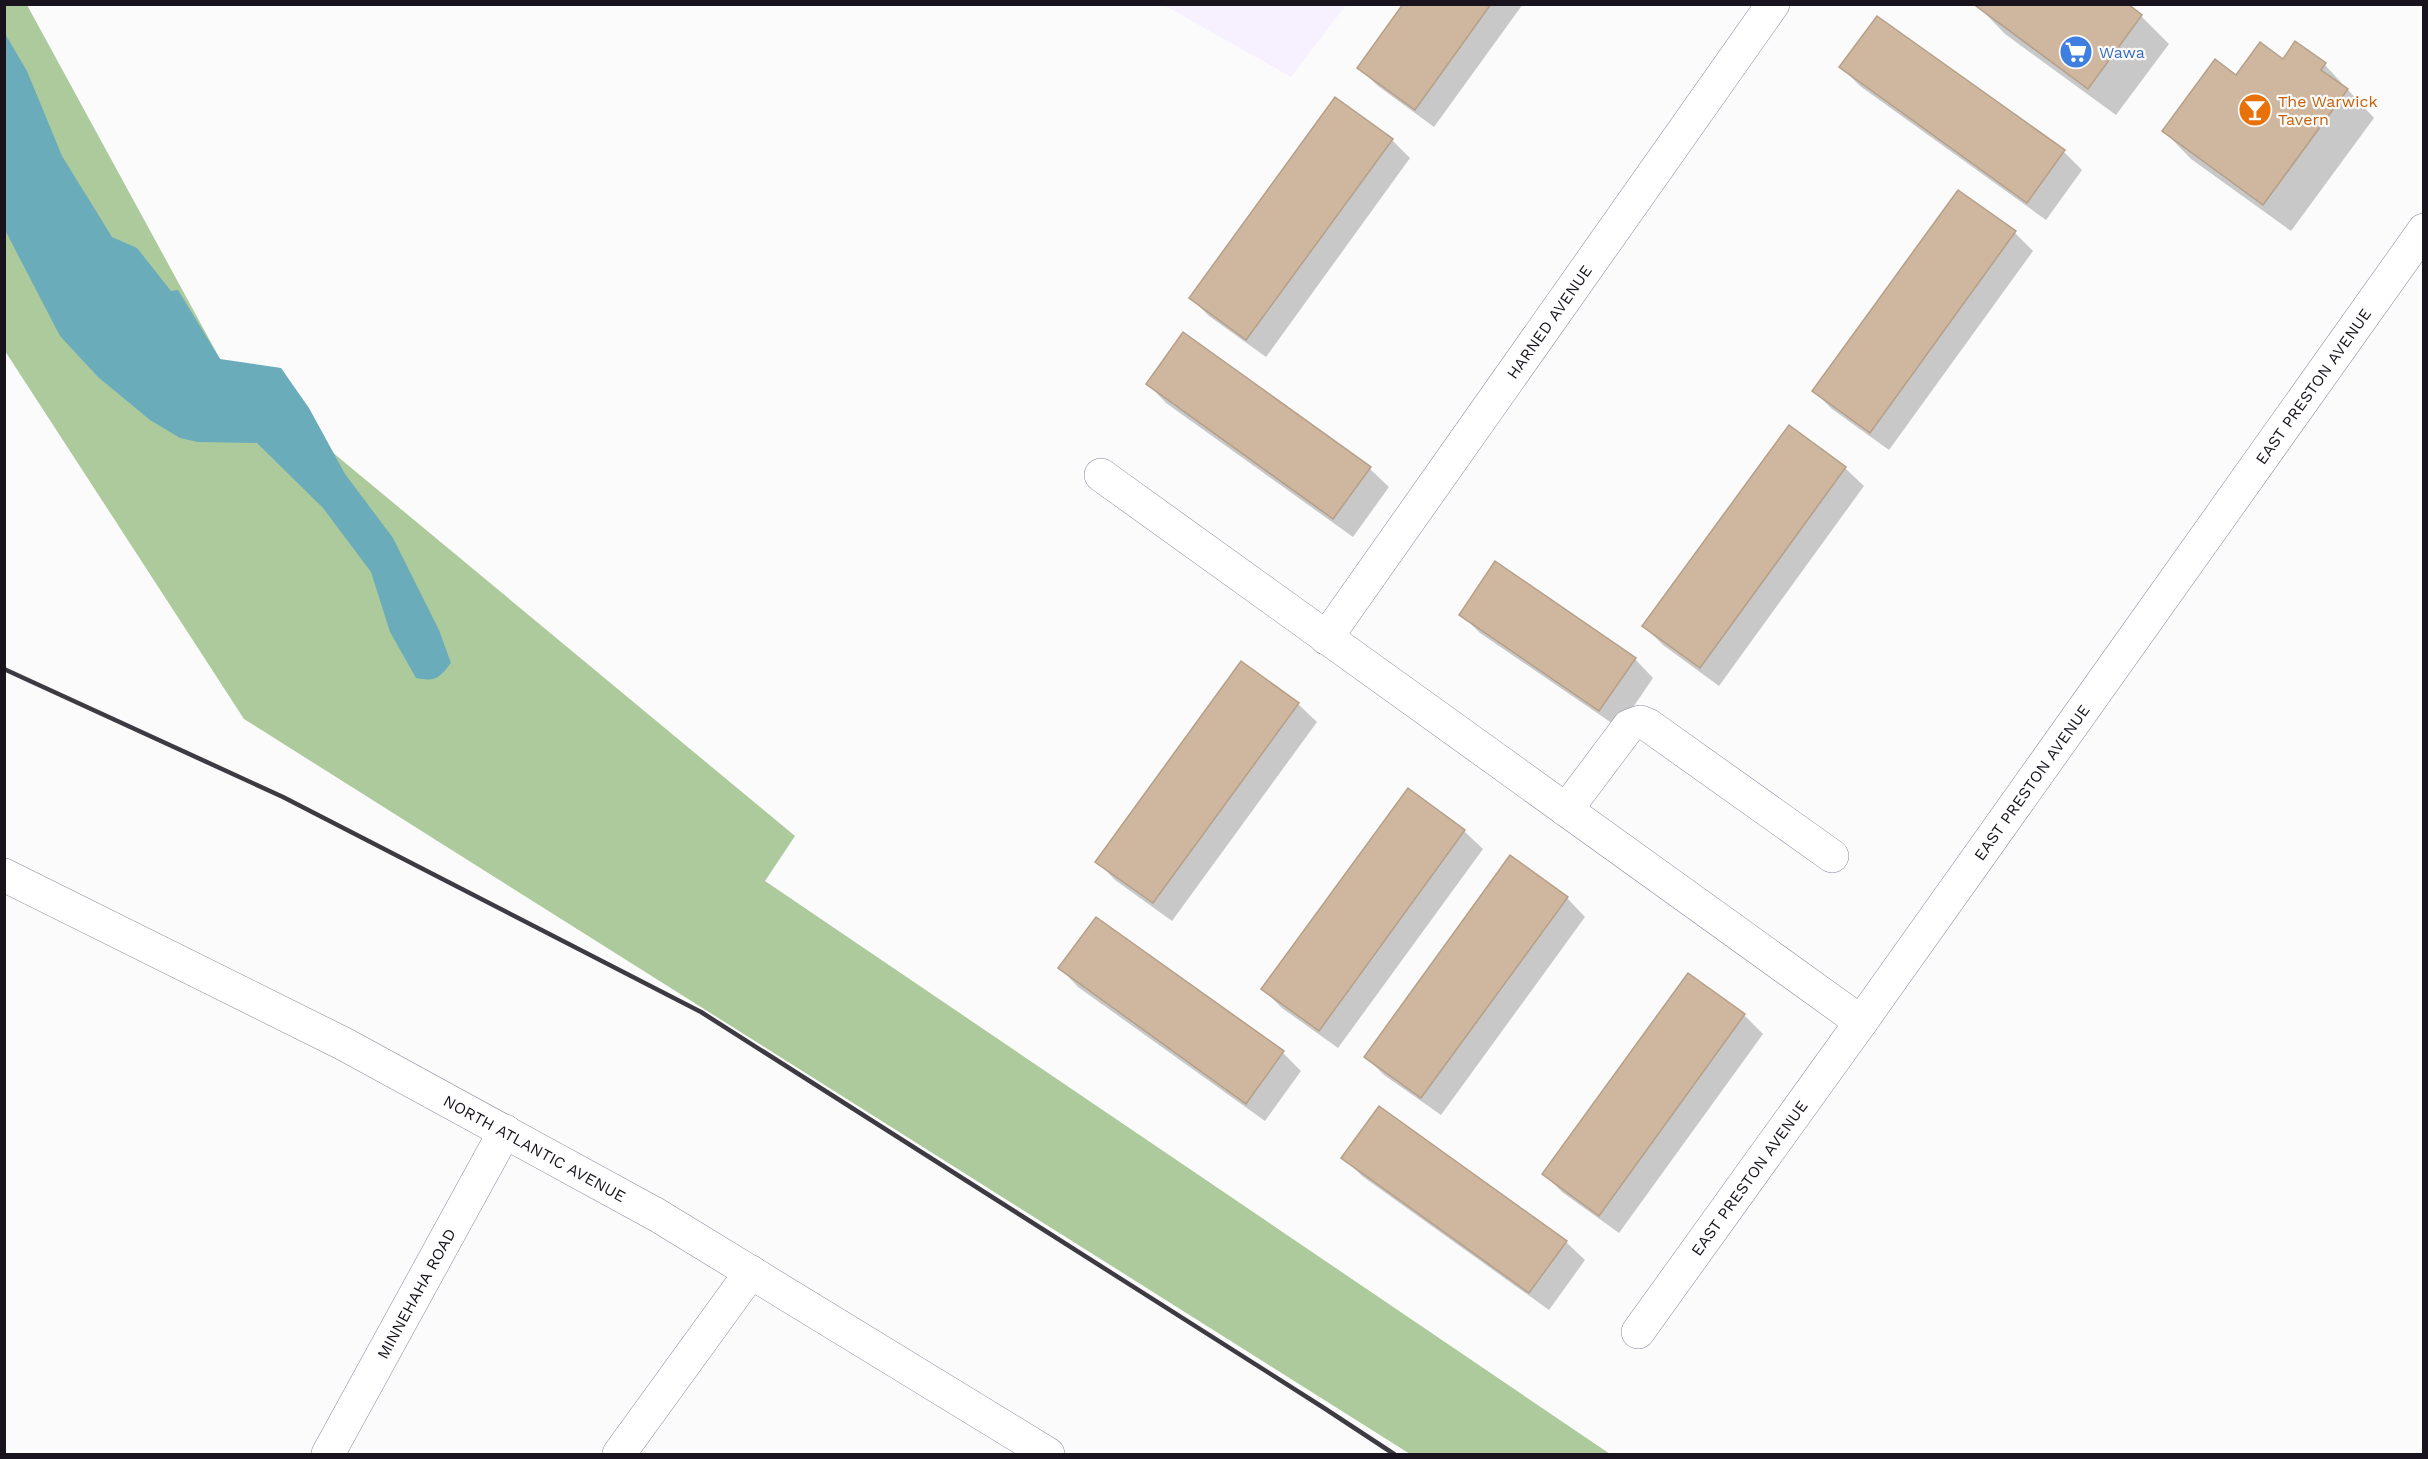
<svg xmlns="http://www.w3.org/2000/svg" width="2428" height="1459" viewBox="0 0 2428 1459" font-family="'Work Sans',sans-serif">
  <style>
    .built { fill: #f7f0ff }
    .forest { fill: #acca9c }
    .water { fill: #6bacbb }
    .shadow { fill: #0003 }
    .building { fill: #ceb69f; stroke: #b69f88; stroke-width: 1.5 }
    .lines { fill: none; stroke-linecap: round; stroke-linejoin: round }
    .minor-casing { stroke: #91849f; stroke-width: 34 }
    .minor { stroke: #fff; stroke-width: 33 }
    .rail { stroke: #3e3a42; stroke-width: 4.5 }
    .labels { text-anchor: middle; stroke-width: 4.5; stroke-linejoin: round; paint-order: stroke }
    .shop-label { font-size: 16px; fill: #366cbe; stroke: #fbfbfb; text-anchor: start }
    .food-label { font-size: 16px; fill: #c56008; stroke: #fbfbfb; text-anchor: start }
    .street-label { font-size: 16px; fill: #18131d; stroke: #fbfbfb }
  </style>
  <rect width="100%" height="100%" fill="#fbfbfb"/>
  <path class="built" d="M1164,5H1346L1291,77Z"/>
  <path class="forest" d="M5,5H27L220,359L795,836L765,881L1610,1454H1410L244,719L5,351Z"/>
  <path class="water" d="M4,32L27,71L62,156L112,237L137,248L171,291L178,290L220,359L281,368L309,408L345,474L393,538L439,630L451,663C439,678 436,682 416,678L390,632L371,572L323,508L257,443L198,442L180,438L150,420L98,377L60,336L5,230Z"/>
  <path class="shadow" d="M1405,4H1523L1434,127L1378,86L1359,68Z
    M2125,4L2141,16L2169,44L2116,115L2005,34L1978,6Z
    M2325,65L2374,118L2291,231L2191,159L2164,131L2237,77Z
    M1841,67L2064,152L2082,170L2046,220L1860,86Z
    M1392,140L1410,158L1266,357L1209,316L1191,298Z
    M2015,233L2033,251L1889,450L1832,409L1814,391Z
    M1183,334L1370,469L1389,487L1353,537L1166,403L1148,384Z
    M1845,468L1864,486L1719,686L1663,645L1644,626Z
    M1461,614L1635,659L1653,678L1619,728L1480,633Z
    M1298,704L1317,722L1172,921L1115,880L1097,861Z
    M1464,831L1483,849L1338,1048L1282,1008L1263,989Z
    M1567,898L1585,917L1441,1115L1384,1075L1366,1057Z
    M1060,968L1283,1053L1301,1071L1265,1121L1078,987Z
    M1689,975L1745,1016L1763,1034L1619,1233L1562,1192L1544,1174Z
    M1343,1157L1566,1242L1585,1260L1549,1310L1362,1176Z"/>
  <path class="building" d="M1403,4H1491L1415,110L1357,68Z
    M1977,4H2128L2142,15L2088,89L1976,6Z
    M1877,16L2065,150L2027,203L1839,67Z
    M2295,41L2326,63L2321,70L2348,89L2263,205L2162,131L2215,59L2236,75L2260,42L2283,59Z
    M1335,97L1393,139L1246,340L1189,298Z
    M1958,190L2016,231L1870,433L1812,391Z
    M1183,332L1371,467L1333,519L1146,384Z
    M1789,425L1846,467L1700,668L1642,626Z
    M1495,561L1636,658L1599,711L1459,615Z
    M1241,661L1299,703L1153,903L1095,862Z
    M1408,788L1465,830L1319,1031L1261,989Z
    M1510,855L1568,897L1421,1098L1364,1057Z
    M1096,917L1284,1051L1246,1104L1058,968Z
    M1688,973L1745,1014L1599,1216L1542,1174Z
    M1379,1106L1567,1241L1529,1293L1341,1158Z"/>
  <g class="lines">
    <defs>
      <g id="minor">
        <path d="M1101,475L1861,1022"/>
        <path id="s1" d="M1326,638L1773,4"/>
        <path d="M1566,810L1629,726L1640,722L1648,725L1832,856"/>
        <path id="s2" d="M4,875L344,1044L657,1215L1048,1454"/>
        <path id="s3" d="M1638,1332L1861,1022L2424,230"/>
        <path id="s4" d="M328,1454L505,1131"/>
        <path d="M619,1454L751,1272"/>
      </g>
    </defs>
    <use href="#minor" class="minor-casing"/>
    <use href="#minor" class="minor"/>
    <path class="rail" d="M4,669L283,797L701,1012L1324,1408L1394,1454"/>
  </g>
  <defs>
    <symbol id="supermarket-disc" viewBox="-11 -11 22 22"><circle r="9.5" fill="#3f7fe0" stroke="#fbfbfb"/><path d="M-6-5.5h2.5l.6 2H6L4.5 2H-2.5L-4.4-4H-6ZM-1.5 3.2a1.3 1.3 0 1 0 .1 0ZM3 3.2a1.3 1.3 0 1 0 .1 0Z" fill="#fff"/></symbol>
    <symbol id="bar-disc" viewBox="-11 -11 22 22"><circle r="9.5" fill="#e8710a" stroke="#fbfbfb"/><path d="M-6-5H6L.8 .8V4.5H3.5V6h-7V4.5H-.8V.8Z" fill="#fff"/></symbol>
  </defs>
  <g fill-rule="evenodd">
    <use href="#supermarket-disc" x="2057" y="33" width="38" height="38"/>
    <use href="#bar-disc" x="2236" y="91" width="38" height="38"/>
  </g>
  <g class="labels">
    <g class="shop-label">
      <text x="2099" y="58">Wawa</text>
    </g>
    <g class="food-label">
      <text x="2278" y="107">The Warwick<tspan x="2278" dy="18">Tavern</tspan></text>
    </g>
    <g class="street-label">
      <text dy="6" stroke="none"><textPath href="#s1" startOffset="387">HARNED AVENUE</textPath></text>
      <text dy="6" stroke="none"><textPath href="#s3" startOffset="1162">EAST PRESTON AVENUE</textPath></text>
      <text dy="6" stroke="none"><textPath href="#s3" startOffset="676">EAST PRESTON AVENUE</textPath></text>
      <text dy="6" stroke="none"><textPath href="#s2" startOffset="597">NORTH ATLANTIC AVENUE</textPath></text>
      <text dy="6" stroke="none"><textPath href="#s3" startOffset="190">EAST PRESTON AVENUE</textPath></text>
      <text dy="6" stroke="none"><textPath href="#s4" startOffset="183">MINNEHAHA ROAD</textPath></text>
    </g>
  </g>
  <rect width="2428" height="1459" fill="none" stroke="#18131d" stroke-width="12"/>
</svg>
